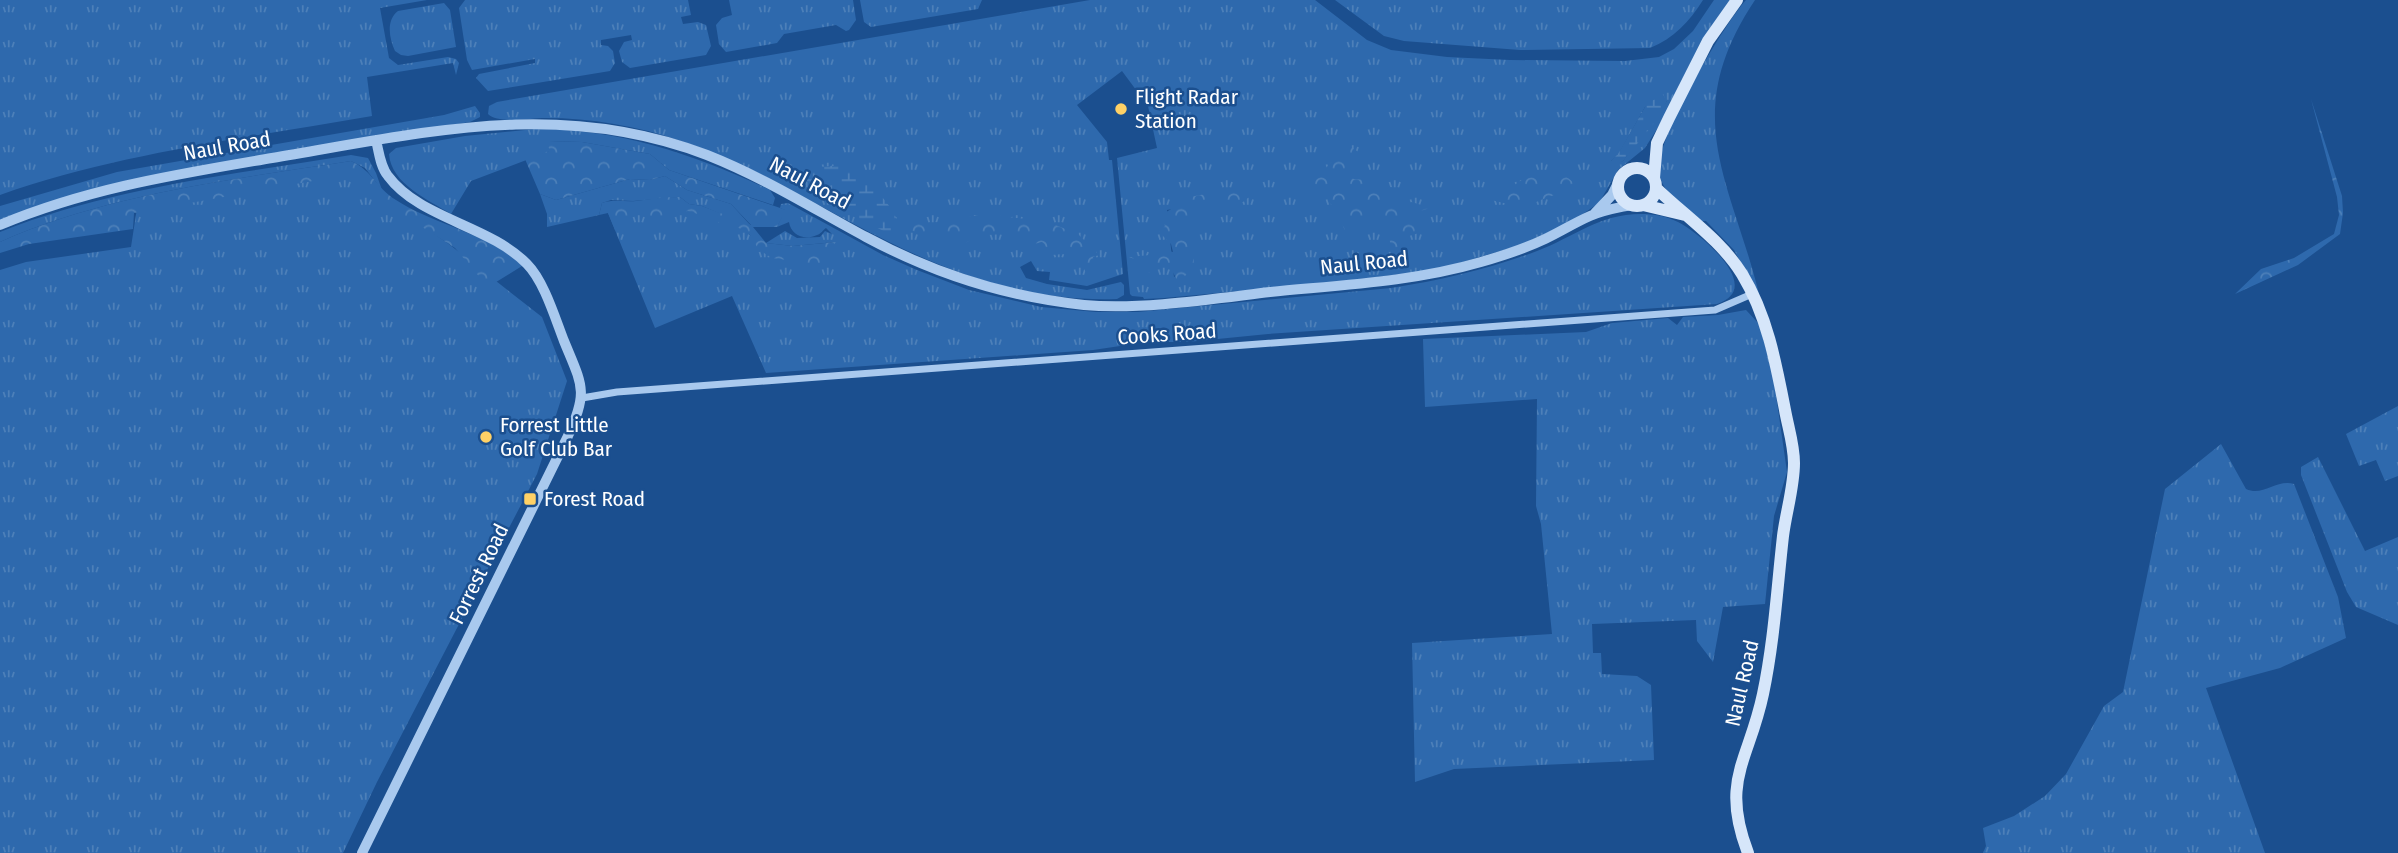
<svg xmlns="http://www.w3.org/2000/svg" width="2398" height="853" viewBox="0 0 2398 853" font-family="'Fira Sans Condensed',sans-serif">
  <style>
    .grass { fill: url(#grass-tufts); fill-rule: evenodd }
    .forest { fill: url(#forest-crowns) }
    .wetland { fill: url(#wetland-marsh) }
    .lines { fill: none; stroke-linecap: round; stroke-linejoin: round }
    .minor { stroke: #a9c9ee; stroke-width: 7 }
    .tertiary { stroke: #a9c9ee; stroke-width: 10 }
    .secondary { stroke: #d6e6fa; stroke-width: 12 }
    .poi-dot { fill: #ffd166; stroke: #1b4f8f; stroke-width: 2.5 }
    .labels { text-anchor: middle; stroke-width: 5; stroke-linejoin: round; paint-order: stroke }
    .poi-label { font-size: 21px; fill: #fff; stroke: #1b4f8f; text-anchor: start }
    .street-label { font-size: 21px; fill: #fff; stroke: #1b4f8f }
  </style>
  <defs>
    <pattern id="grass-tufts" width="24" height="20" patternUnits="userSpaceOnUse" patternTransform="scale(1.75)"><rect width="24" height="20" fill="#2e69ad"/><path d="M3 7l-1-3M5 7V3M7 7l1-3M15 17l-1-3M17 17v-4M19 17l1-3" fill="none" stroke="#4d80b9"/></pattern>
    <pattern id="forest-crowns" width="20" height="18" patternUnits="userSpaceOnUse" patternTransform="scale(1.75)"><rect width="20" height="18" fill="#2e69ad"/><path d="M2 6a3 3 0 1 1 6 0M12 15a3 3 0 1 1 6 0" fill="none" stroke="#4d80b9"/></pattern>
    <pattern id="wetland-marsh" width="20" height="14" patternUnits="userSpaceOnUse" patternTransform="scale(1.75)"><rect width="20" height="14" fill="#2e69ad"/><path d="M1 5h8M5 5V1M11 12h8M15 12V8" fill="none" stroke="#4d80b9"/></pattern>
  </defs>
  <rect width="100%" height="100%" fill="#1b4f8f"/>
  <path class="grass" d="M0,0H427L380,8L389,58L398,65L448,57L456,59L459,63L456,75L453,63L367,77L372,116C247,138 120,153 0,195Z
    M465,0H688L691,15L681,17L683,24L698,22L706,25L711,46L706,55L630,68L622,62L619,51L624,42L632,40L631,35L601,40V45L608,46L613,51L615,63L610,71L488,91L476,78L479,74L535,63V59L472,70L467,60L459,8Z
    M729,0H853L856,20L849,30L846,31L836,25L784,34L777,43L726,52L719,44L716,25L722,18L732,15Z
    M860,0H982L978,9L871,27L864,22Z
    M1090,0H1315L1367,40L1391,50L1447,57L1510,60L1625,61L1659,57L1674,49L1693,31L1714,0H1730L1702,40L1662,121L1645,148L1618,170L1599,203L1571,222L1521,245L1435,270L1335,282L1164,298L1144,299L1143,297L1132,296L1130,294L1117,158L1157,148L1148,106L1122,71L1077,105L1107,142L1109,160H1112L1123,274L1087,286L1049,280L1050,272L1037,271L1031,261L1020,267L1026,278L1047,284L1087,290L1121,282L1124,285V295L1117,299C1036,302 959,277 887,241C818,207 755,165 681,141C638,126 591,118 545,118C531,118 498,124 488,114L489,106L497,102ZM1667,101L1623,161L1614,164L1611,161L1618,155L1645,107ZM1187,206L1192,264L1174,277L1167,210Z
    M1335,0H1703C1689,22 1674,38 1650,48L1520,50L1404,41L1384,36Z
    M1746,0H1755C1677,117 1732,181 1760,298L1734,250L1706,221H1700C1684,208 1663,194 1659,173C1653,143 1724,24 1746,0Z
    M444,3L450,10L456,47L408,56L401,55L395,51C389,38 386,20 398,11Z
    M475,106L480,113V117L470,122L291,150L0,220V206L117,172L444,115Z
    M535,129C621,129 693,154 770,190L775,198L773,205L669,170L650,154L582,142L549,141L550,151L471,181L451,214C429,200 391,184 389,154L396,148L465,136Z
    M351,155L368,158L376,173L382,190L365,168L351,161C236,179 107,194 0,242V232C113,187 232,175 351,155Z
    M347,173L450,245L542,317L567,381L537,474L377,782L343,853H0V270L26,262L131,247L137,208Z
    M665,176L687,190L731,204L752,227L702,206L689,204L680,197L633,201L611,200L602,203L599,215L547,227V214L540,194L556,200L630,179L650,180Z
    M788,203L883,255L917,270L969,290L1041,307L1096,312H1138L1391,288C1442,280 1489,269 1537,251C1574,237 1599,214 1641,214C1654,214 1666,216 1678,222C1700,233 1766,288 1717,304L1268,334L1187,342H1125L1120,346L1093,350L766,373L732,296L655,328L608,213L686,209L739,226L778,258L835,242L793,246L766,243L785,231L797,238L820,237L825,231L832,234L826,228C823,230 821,234 817,235C804,241 791,235 789,222L777,227L785,210L780,208L781,204Z
    M1746,310L1759,324L1773,374L1787,472L1774,516L1765,604L1723,607L1713,662L1697,641L1696,620L1592,624L1593,653H1601L1602,674L1637,676L1651,685L1654,760L1454,769L1415,782L1412,643L1552,634L1541,524L1536,506L1537,399L1425,407L1423,339L1586,332L1612,323L1668,318L1677,325L1683,317L1718,315Z
    M2398,406V476L2385,481L2376,460L2359,466L2346,434Z
    M2221,444L2246,489C2263,497 2276,479 2294,484L2338,597L2346,638L2280,668L2206,688L2265,853H1983L1986,846L1983,828L2014,816L2045,796L2066,774L2104,706L2123,692L2165,489Z
    M2318,457L2365,551L2398,537V625L2356,607L2347,592L2301,475V467Z"/>
  <path class="forest" d="M2311,99L2342,196L2343,213L2340,234L2298,265L2235,294L2261,269L2294,258L2334,234L2339,215L2337,197Z
    M549,141L582,142L650,154L669,170L786,210L777,227H753L766,243L793,246L836,242L825,256L824,265L772,258L759,250L750,235L739,228H727L714,219L688,211L649,218L633,213L615,230L608,213L599,215L602,203C614,199 624,202 636,201C651,199 665,197 680,197L689,204L702,206L751,225L731,204L687,190L665,176L650,180L630,179L556,200L540,194L525,159L549,151Z
    M1348,145L1363,155L1353,179L1366,180L1393,188L1403,204L1412,202L1430,208L1414,213L1423,224L1419,233L1409,236L1412,253L1394,255L1382,215L1362,231L1345,230L1326,195L1295,186L1319,175Z
    M351,161C373,171 376,188 396,200C432,224 493,235 522,266L488,287L455,248L405,216L381,207L383,201L370,199L346,175L134,213L133,229L29,244L0,253V242C107,194 236,179 351,161Z
    M1563,174L1578,186C1561,194 1546,196 1529,206L1520,201L1508,204L1491,200L1525,178Z
    M1231,189L1255,192L1243,202L1215,204L1205,213L1191,212L1194,268L1178,282L1166,259L1149,273L1146,263L1129,257L1150,255L1158,248L1173,252L1171,244L1159,232L1165,226L1160,216L1190,197Z
    M986,214L1048,222L1078,234L1099,255L1093,257L1095,271L1103,276L1092,284C1079,261 1082,251 1052,255L1042,242L1030,245L1017,234L978,235L959,247L904,228L910,222L933,223Z"/>
  <path class="wetland" d="M1662,93L1667,101L1655,122L1623,161L1610,168L1611,161L1618,154L1645,107Z
    M846,165C869,185 894,201 901,232L896,237C871,225 845,212 823,195C814,188 811,183 800,178C810,164 831,167 846,165Z"/>
  <g class="lines">
    <path class="minor" d="M582,398L617,392L1715,310L1752,294"/>
    <path class="tertiary" d="M1595,213L1612,195L1620,179
      M0,225C88,188 179,174 272,158C423,133 558,98 707,155C765,178 812,208 866,237C933,273 1008,297 1084,305C1142,310 1212,299 1270,292C1341,285 1412,282 1481,262C1502,256 1524,249 1545,239C1560,232 1574,223 1590,216C1603,210 1617,208 1631,205
      M362,853L568,436C589,391 582,385 564,341C555,318 544,281 527,264C489,225 420,219 388,176C380,166 379,152 376,140"/>
    <path class="secondary" d="M1618 187a19 19 0 1 1 38 0a19 19 0 1 1-38 0Z
      M1654,178L1657,143L1669,118L1708,41L1737,0
      M1656,188C1685,216 1721,240 1742,274C1767,315 1776,363 1785,410C1788,427 1794,445 1794,463C1794,487 1786,512 1783,536C1777,589 1774,642 1763,694C1749,761 1720,780 1748,853
      M1643,205L1685,215"/>
  </g>
  <g class="poi-dot">
    <circle cx="1121" cy="109" r="7"/>
    <circle cx="486" cy="437" r="7"/>
    <rect x="523" y="492" width="14" height="14" rx="3.5"/>
  </g>
  <g class="labels">
    <g class="poi-label">
      <text x="1135" y="104">Flight Radar<tspan x="1135" dy="24">Station</tspan></text>
      <text x="500" y="432">Forrest Little<tspan x="500" dy="24">Golf Club Bar</tspan></text>
      <text x="544" y="506">Forest Road</text>
    </g>
    <g class="street-label">
      <text transform="translate(227 146) rotate(-10)" y="7">Naul Road</text>
      <text transform="translate(810 183) rotate(28)" y="7">Naul Road</text>
      <text transform="translate(1364 263) rotate(-6)" y="7">Naul Road</text>
      <text transform="translate(1167 334) rotate(-4)" y="7">Cooks Road</text>
      <text transform="translate(479 574) rotate(-64)" y="7">Forrest Road</text>
      <text transform="translate(1742 683) rotate(-77)" y="7">Naul Road</text>
    </g>
  </g>
</svg>
